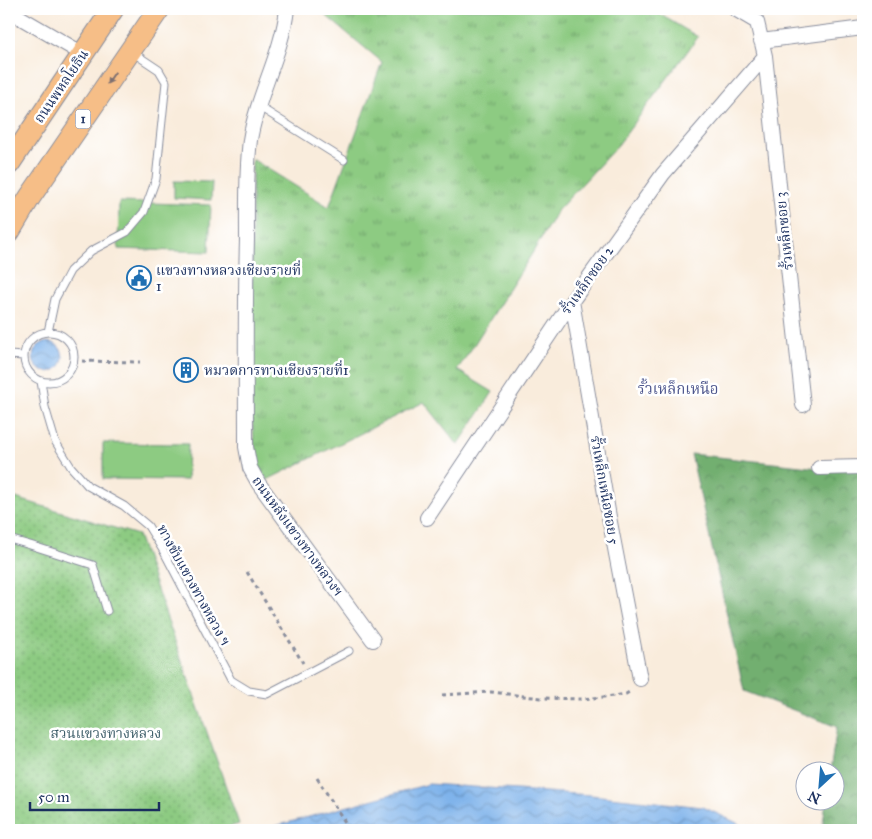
<svg xmlns="http://www.w3.org/2000/svg" width="872" height="839" viewBox="0 0 872 839" font-family="'IM FELL Great Primer','Noto Serif Thai',serif">
  <style>
    .grass { fill: url(#grass-tufts); stroke: #547d70 }
    .forest { fill: url(#forest-crowns); stroke: #466f67 }
    .park { fill: url(#park-dots); stroke: #547d70 }
    .pitch { fill: #8dcb82; stroke: #547d70 }
    .water { fill: url(#water-waves); stroke: #4b70a4 }
    .lines { fill: none; stroke-linecap: round; stroke-linejoin: round }
    .lane-casing { stroke: #8a8e9d; stroke-width: 9 }
    .street-casing { stroke: #8a8e9d; stroke-width: 16 }
    .primary-casing { stroke: #8a8e9d; stroke-width: 23 }
    .path { stroke: #8a8e9d; stroke-width: 3; stroke-dasharray: 4 4; stroke-linecap: butt }
    .lane { stroke: #fff; stroke-width: 7 }
    .street { stroke: #fff; stroke-width: 14 }
    .primary { stroke: #f6be87; stroke-width: 21 }
    .oneway { fill: #7e6f70 }
    .labels { text-anchor: middle; stroke-width: 5; stroke-linejoin: round; paint-order: stroke }
    .shield { fill: #fff; stroke: #5f6d8e; stroke-width: 1 }
    .shield-label { font-size: 12px; font-weight: bold; fill: #1b2f5e }
    .street-label { font-size: 14px; fill: #1b2f5e; stroke: #fff }
    .poi-label { font-size: 14px; fill: #1b2f5e; stroke: #fff; text-anchor: start }
    .park-label { font-size: 14px; fill: #3d5e69; stroke: #fff }
    .neighbourhood-label { font-size: 15px; fill: #4d568d; stroke: #fff }
  </style>
  <defs>
    <pattern id="grass-tufts" width="24" height="20" patternUnits="userSpaceOnUse" patternTransform="scale(1.25)"><rect width="24" height="20" fill="#8dcb82"/><path d="M3 7l-1-3M5 7V3M7 7l1-3M15 17l-1-3M17 17v-4M19 17l1-3" fill="none" stroke="#72a56e"/></pattern>
    <pattern id="forest-crowns" width="20" height="18" patternUnits="userSpaceOnUse" patternTransform="scale(1.25)"><rect width="20" height="18" fill="#72af70"/><path d="M2 6a3 3 0 1 1 6 0M12 15a3 3 0 1 1 6 0" fill="none" stroke="#5d8f5f"/></pattern>
    <pattern id="park-dots" width="8" height="8" patternUnits="userSpaceOnUse" patternTransform="scale(1.25)"><rect width="8" height="8" fill="#8dcb82"/><path d="M2 2h.1M6 6h.1" fill="none" stroke="#72a56e" stroke-width="1.8" stroke-linecap="round"/></pattern>
    <pattern id="water-waves" width="16" height="10" patternUnits="userSpaceOnUse" patternTransform="scale(1.25)"><rect width="16" height="10" fill="#7bb1ea"/><path d="M0 5q4-4 8 0t8 0" fill="none" stroke="#6490c1"/></pattern>
  </defs>
  <rect width="100%" height="100%" fill="#fff"/>
  <filter id="ink" filterUnits="userSpaceOnUse"><feTurbulence type="fractalNoise" baseFrequency=".02" numOctaves="2"/><feDisplacementMap in="SourceGraphic" scale="10" xChannelSelector="R" yChannelSelector="G"/><feConvolveMatrix kernelMatrix="1 2 1 2 8 2 1 2 1" color-interpolation-filters="sRGB"/></filter>
  <filter id="wash" filterUnits="userSpaceOnUse"><feTurbulence type="fractalNoise" baseFrequency=".0096" numOctaves="4" result="noise"/><feDisplacementMap in="SourceGraphic" scale="20" xChannelSelector="R" yChannelSelector="G"/><feGaussianBlur stdDeviation="1.12" result="paint"/><feColorMatrix in="noise" values="0 0 0 0 0 0 0 0 0 0 0 0 0 0 0 0 0 1.4 0 .05"/><feComposite in="paint" operator="in"/></filter>
  <g filter="url(#wash)">
    <rect width="100%" height="100%" fill="#f9ecdc"/>
    <path class="grass" d="M318,9H651L698,37L618,145L557,211L533,252L470,351L457,370L493,392L458,445L424,402L267,480L256,462L252,417V159L329,207L382,62Z"/>
    <path class="forest" d="M691,454L819,468L863,467V830H822L826,802H834V772L830,771L837,727L744,691Z"/>
    <path class="park" d="M9,496L138,535L239,824L220,830H9Z"/>
    <path class="pitch" d="M174,181L212,182L211,200L174,198Z
      M119,202L211,205L209,252L118,249Z
      M103,443L188,444L187,480L103,479Z"/>
    <path class="water" d="M33 357a15 15 0 1 1 30 0a15 15 0 1 1-30 0Z
      M429,784L591,795L703,807L752,830H261Z"/>
  </g>
  <g filter="url(#ink)">
    <g class="lines">
      <defs>
        <path id="lane" d="M258,106L344,160
          M48,332L55,299L70,271L91,251L127,232L144,212L156,179L166,82L159,70L132,52
          M24 357a25 25 0 1 1 50 0a25 25 0 1 1-50 0Z
          M9,355L23,356
          M41,381L45,407L55,441L71,467L88,486L124,506L148,526L164,552L231,680L249,691L267,694L349,651
          M9,539L30,545L93,565L107,611"/>
        <path id="street" d="M287,9C282,54 257,95 250,140C246,172 247,206 247,239C245,308 246,378 246,447L250,468L259,484L373,640
          M735,9L757,22L765,56L803,405
          M9,11L83,54
          M761,41L863,28
          M572,301L609,517L640,679
          M819,468L863,467
          M427,518L572,301L663,174L765,56"/>
        <path id="primary" d="M9,164L113,9
          M9,232L30,197L159,9"/>
      </defs>
      <use href="#lane" class="lane-casing"/>
      <use href="#street" class="street-casing"/>
      <use href="#primary" class="primary-casing"/>
      <path class="path" d="M74,361L140,362
        M247,572L303,663
        M442,695L491,692L541,698L582,699L614,696L626,694L631,691
        M317,778L350,830"/>
      <use href="#lane" class="lane"/>
      <use href="#street" class="street"/>
      <use href="#primary" class="primary"/>
    </g>
    <defs><path id="oneway-solid" d="M-6-.8H1V-3.2L6.5 0L1 3.2V.8H-6Z" transform="scale(1.25)"/></defs>
    <use class="oneway" href="#oneway-solid" transform="translate(111 78) rotate(124)"/>
  </g>
  <defs>
    <symbol id="civic-ring" viewBox="-11 -11 22 22"><circle r="9.5" fill="#fff" stroke="#1f6fb2" stroke-width="1.5"/><path d="M-.6-6.5H3V-4.5H.6V-3L4-1V1h2V6H-6V1h2V-1L-.6-3ZM-1.2 2.5V6h2.4V2.5Z" fill="#1f6fb2"/></symbol>
    <symbol id="building-ring" viewBox="-11 -11 22 22"><circle r="9.5" fill="#fff" stroke="#1f6fb2" stroke-width="1.5"/><path d="M-4-6H4V6H1V3H-1V6H-4ZM-2.5-4.3h1.7v1.8h-1.7ZM.8-4.3h1.7v1.8H.8ZM-2.5-1h1.7V.8h-1.7ZM.8-1h1.7V.8H.8Z" fill="#1f6fb2"/></symbol>
  </defs>
  <g fill-rule="evenodd">
    <use href="#civic-ring" x="125" y="264" width="28" height="28"/>
    <use href="#building-ring" x="172" y="356" width="28" height="28"/>
  </g>
  <g class="labels">
    <rect class="shield" x="75.5" y="109.5" width="15" height="19" rx="4"/>
    <g class="shield-label">
      <text x="83" y="123">1</text>
    </g>
    <g class="street-label">
      <text transform="translate(61 86) rotate(-56)" y="5">ถนนพหลโยธิน</text>
      <text transform="translate(784 231) rotate(-96)" y="5">รั้วเหล็กซอย 3</text>
      <text transform="translate(587 280) rotate(-55)" y="5">รั้วเหล็กซอย 2</text>
      <text transform="translate(605 490) rotate(80)" y="5">รั้วเหล็กเหนือซอย 5</text>
      <text transform="translate(298 536) rotate(54)" y="5">ถนนหลังแขวงทางหลวงฯ</text>
      <text transform="translate(194 585) rotate(61)" y="5">ทางขับแขวงทางหลวง ฯ</text>
    </g>
    <g class="poi-label">
      <text x="156" y="275">แขวงทางหลวงเชียงรายที่<tspan x="156" dy="16">1</tspan></text>
      <text x="204" y="375">หมวดการทางเชียงรายที่1</text>
    </g>
    <g class="park-label">
      <text x="106" y="738">สวนแขวงทางหลวง</text>
    </g>
    <g class="neighbourhood-label">
      <text x="678" y="394">รั้วเหล็กเหนือ</text>
    </g>
  </g>
  <rect width="872" height="839" fill="none" stroke="#fff" stroke-width="30"/>
  <g transform="translate(820 786) rotate(206)"><circle r="24" fill="#ffffff" stroke="#a4acbf"/>
  <path d="M0-4L9 19L0 12L-9 19Z" fill="#1f6fb2"/>
  <text y="-8" font-size="14" font-weight="bold" text-anchor="middle" fill="#1b2f5e">N</text>
  </g>
  <path d="M30 802v8h129v-8" fill="none" stroke="#1b2f5e" stroke-width="2.5"/>
  <text x="38" y="802" font-size="15" fill="#1b2f5e" stroke="#ffffff" stroke-width="4" paint-order="stroke">50 m</text>
</svg>
